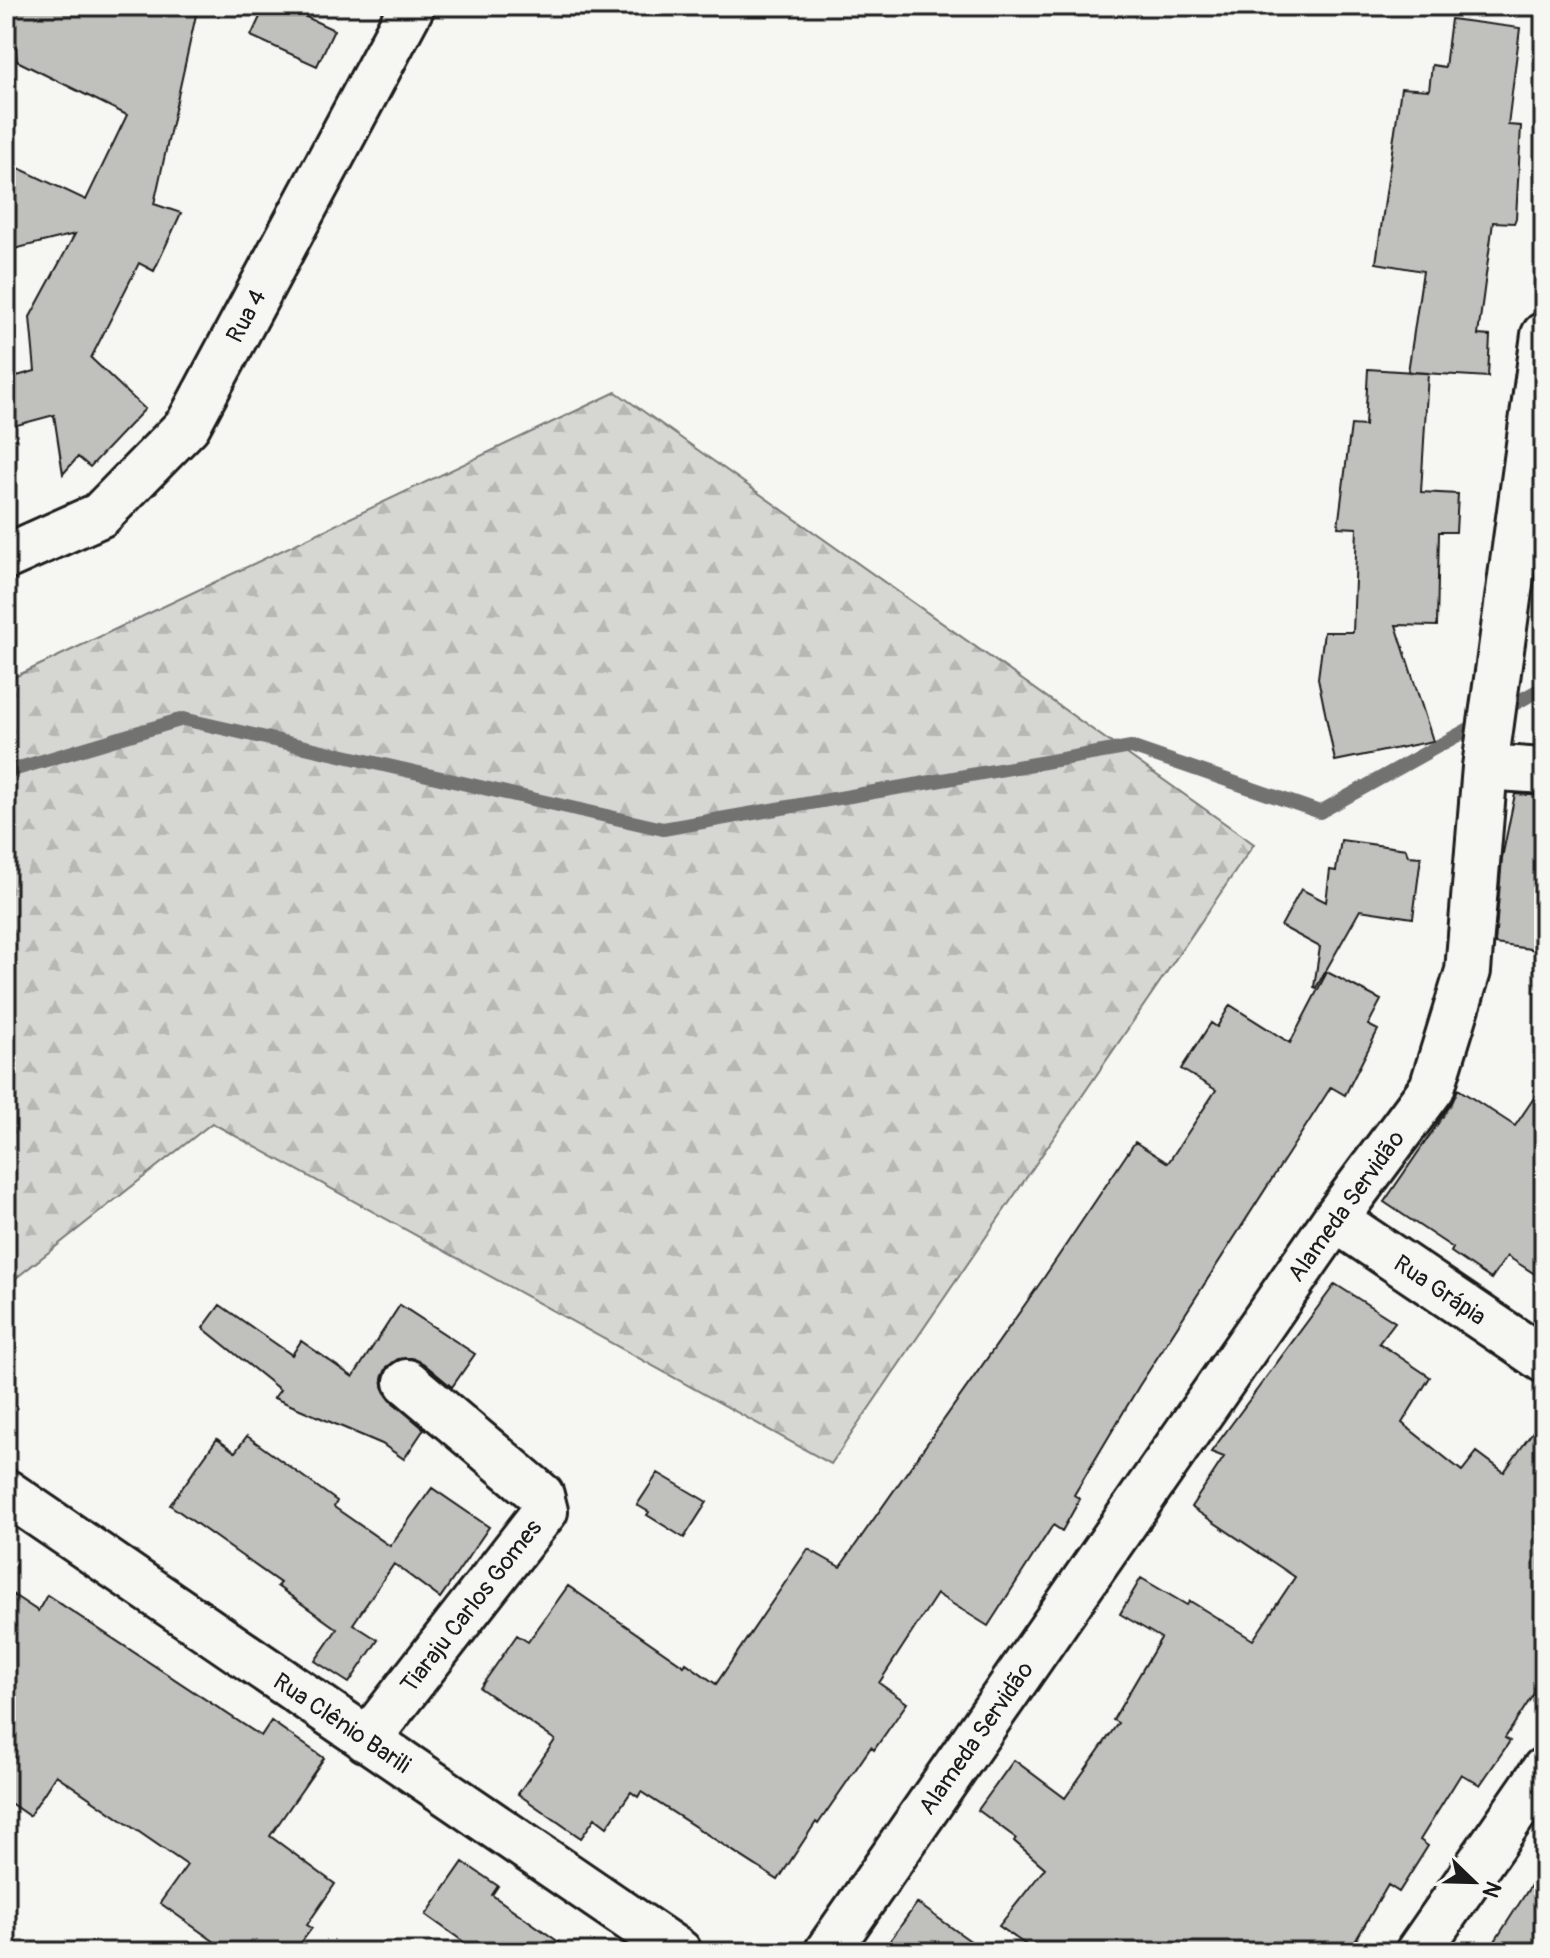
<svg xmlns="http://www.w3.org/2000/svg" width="1550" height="1958" viewBox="0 0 1550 1958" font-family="Pangolin,sans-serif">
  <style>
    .forest { fill: url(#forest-firs); stroke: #797977; stroke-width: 2 }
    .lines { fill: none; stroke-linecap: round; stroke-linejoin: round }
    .stream { stroke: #727271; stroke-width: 14 }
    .building { fill: #c0c0bd; stroke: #1c1c1c; stroke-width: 2 }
    .minor-casing { stroke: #1c1c1c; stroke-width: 50 }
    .minor { stroke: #f6f6f2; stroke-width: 44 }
    .labels { text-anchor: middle; stroke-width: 7; stroke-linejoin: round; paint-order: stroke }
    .street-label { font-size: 24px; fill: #1c1c1c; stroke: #f6f6f2 }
  </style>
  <defs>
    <pattern id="forest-firs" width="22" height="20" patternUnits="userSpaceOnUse" patternTransform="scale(2)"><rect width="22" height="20" fill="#d6d6d2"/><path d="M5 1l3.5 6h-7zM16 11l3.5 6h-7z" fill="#b7b7b4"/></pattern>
  </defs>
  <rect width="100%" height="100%" fill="#f6f6f2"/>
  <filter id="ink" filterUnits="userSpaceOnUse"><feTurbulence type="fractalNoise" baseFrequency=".0125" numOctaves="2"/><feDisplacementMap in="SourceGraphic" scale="16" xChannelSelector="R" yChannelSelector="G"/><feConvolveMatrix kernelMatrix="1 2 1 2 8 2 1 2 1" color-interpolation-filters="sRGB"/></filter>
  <g filter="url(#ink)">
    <path class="forest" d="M616,392L1254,844L831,1464L212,1123L6,1286V681Z"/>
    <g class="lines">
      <path class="stream" d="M1502,711L1544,687
        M6,772L183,719L663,829L1131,747L1320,812L1483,721"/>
    </g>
    <path class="building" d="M12,6H198L154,204L181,213L154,271L139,263L91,358L145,409L90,467L78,457L63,474L54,415L6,428V379L35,371L30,317L75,234L6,251V162L86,200L127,115L17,61Z
      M265,6H283L334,30L317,66L251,36Z
      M1451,19L1520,28L1508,125L1521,126L1516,218L1514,223L1493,222L1478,335L1490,336L1488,377L1408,372L1423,271L1376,263L1401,88L1429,90L1432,65L1445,67Z
      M1368,369L1428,373L1421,492L1458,494L1456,532H1439L1437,626L1396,625L1433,741L1335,761L1318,678L1324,632H1353L1357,528L1338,527L1351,425L1365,426Z
      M1515,794L1544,796V951L1495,944L1502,858Z
      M1341,840L1406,849L1408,856L1421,857L1413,918L1360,910L1316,988L1314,987L1320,947L1281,926L1301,889L1326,902L1330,870L1336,871Z
      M1327,972L1381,1000L1368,1025L1378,1030L1345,1095L1331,1087L1139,1386L1074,1495L1080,1499L1062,1531L1053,1525L988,1626L937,1594L879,1683L907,1703L874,1750L871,1747L818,1824L816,1822L778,1880L641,1792L638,1797L631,1792L607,1827L595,1818L581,1838L518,1794L555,1740L480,1688L517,1635L528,1642L568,1586L684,1666L686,1663L716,1684L808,1549L840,1567L1043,1279L1135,1142L1168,1163L1216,1090L1181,1069L1211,1023L1217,1027L1230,1005L1290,1043Z
      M1544,1083V1280L1507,1256L1491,1279L1451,1252L1453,1248L1384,1202L1452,1103L1458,1089L1515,1126Z
      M1335,1284L1395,1322L1379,1343L1430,1377L1402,1423L1462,1471L1477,1452L1504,1472L1544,1416V1678L1505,1738L1510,1741L1480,1785L1461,1774L1420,1840L1428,1846L1399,1892L1388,1885L1349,1952H1036L999,1926L1045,1868L1014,1841L1016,1838L978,1810L1014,1760L1065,1798L1118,1723L1113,1720L1161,1638L1120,1614L1141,1578L1187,1605L1190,1601L1253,1640L1295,1577L1191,1507L1224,1457L1211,1452Z
      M220,1305L292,1355L301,1341L353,1377L400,1305L475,1354L452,1387L423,1363L412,1358L398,1359L387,1367L382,1378L384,1391L391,1401L424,1429L404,1459L382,1444L274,1398L280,1390L203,1328Z
      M247,1436L337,1501L334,1507L390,1546L432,1488L489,1527L440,1598L394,1564L353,1624L378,1640L349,1683L315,1661L337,1629L277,1586L280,1583L170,1505L217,1439L235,1452Z
      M658,1473L707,1502L684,1538L647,1515L649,1512L637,1505Z
      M6,1590L38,1611L47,1595L261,1736L271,1721L324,1758L270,1836L335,1884L307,1925L312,1928L294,1952H229L160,1903L187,1865L56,1775L29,1816L6,1800Z
      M463,1862L498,1886L492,1895L573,1952H478L426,1915Z
      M1544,1865V1952H1488Z
      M917,1903L986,1952H882Z"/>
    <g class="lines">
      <defs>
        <path id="minor" d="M6,557L100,515L188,425L412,6
          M1485,767L1544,771
          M1335,1219L1544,1360
          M6,1492L679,1952
          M367,1740L545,1511L541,1495L407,1382
          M827,1952L1335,1219L1432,1088L1468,971L1485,767L1544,335
          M1418,1952L1544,1770"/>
      </defs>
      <use href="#minor" class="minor-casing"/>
      <use href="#minor" class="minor"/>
    </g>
  </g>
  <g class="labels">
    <g class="street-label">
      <text transform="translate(246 316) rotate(-62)" y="8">Rua 4</text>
      <text transform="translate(1346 1206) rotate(-54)" y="8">Alameda Servidão</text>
      <text transform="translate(1440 1290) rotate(34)" y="8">Rua Grápia</text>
      <text transform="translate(471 1606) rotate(-52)" y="8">Tiaraju Carlos Gomes</text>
      <text transform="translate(342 1723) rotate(34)" y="8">Rua Clênio Barili</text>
      <text transform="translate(976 1738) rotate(-55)" y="8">Alameda Servidão</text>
    </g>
  </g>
  <rect width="1550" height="1958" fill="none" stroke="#f6f6f2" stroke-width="32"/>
  <rect x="16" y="16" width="1518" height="1926" fill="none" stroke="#1c1c1c" stroke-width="3" filter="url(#ink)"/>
  <g transform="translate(1474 1882) rotate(113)" stroke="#f6f6f2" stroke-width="6" paint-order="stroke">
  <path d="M0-6L14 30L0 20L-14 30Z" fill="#1c1c1c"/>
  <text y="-12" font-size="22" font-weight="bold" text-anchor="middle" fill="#1c1c1c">N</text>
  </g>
</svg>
